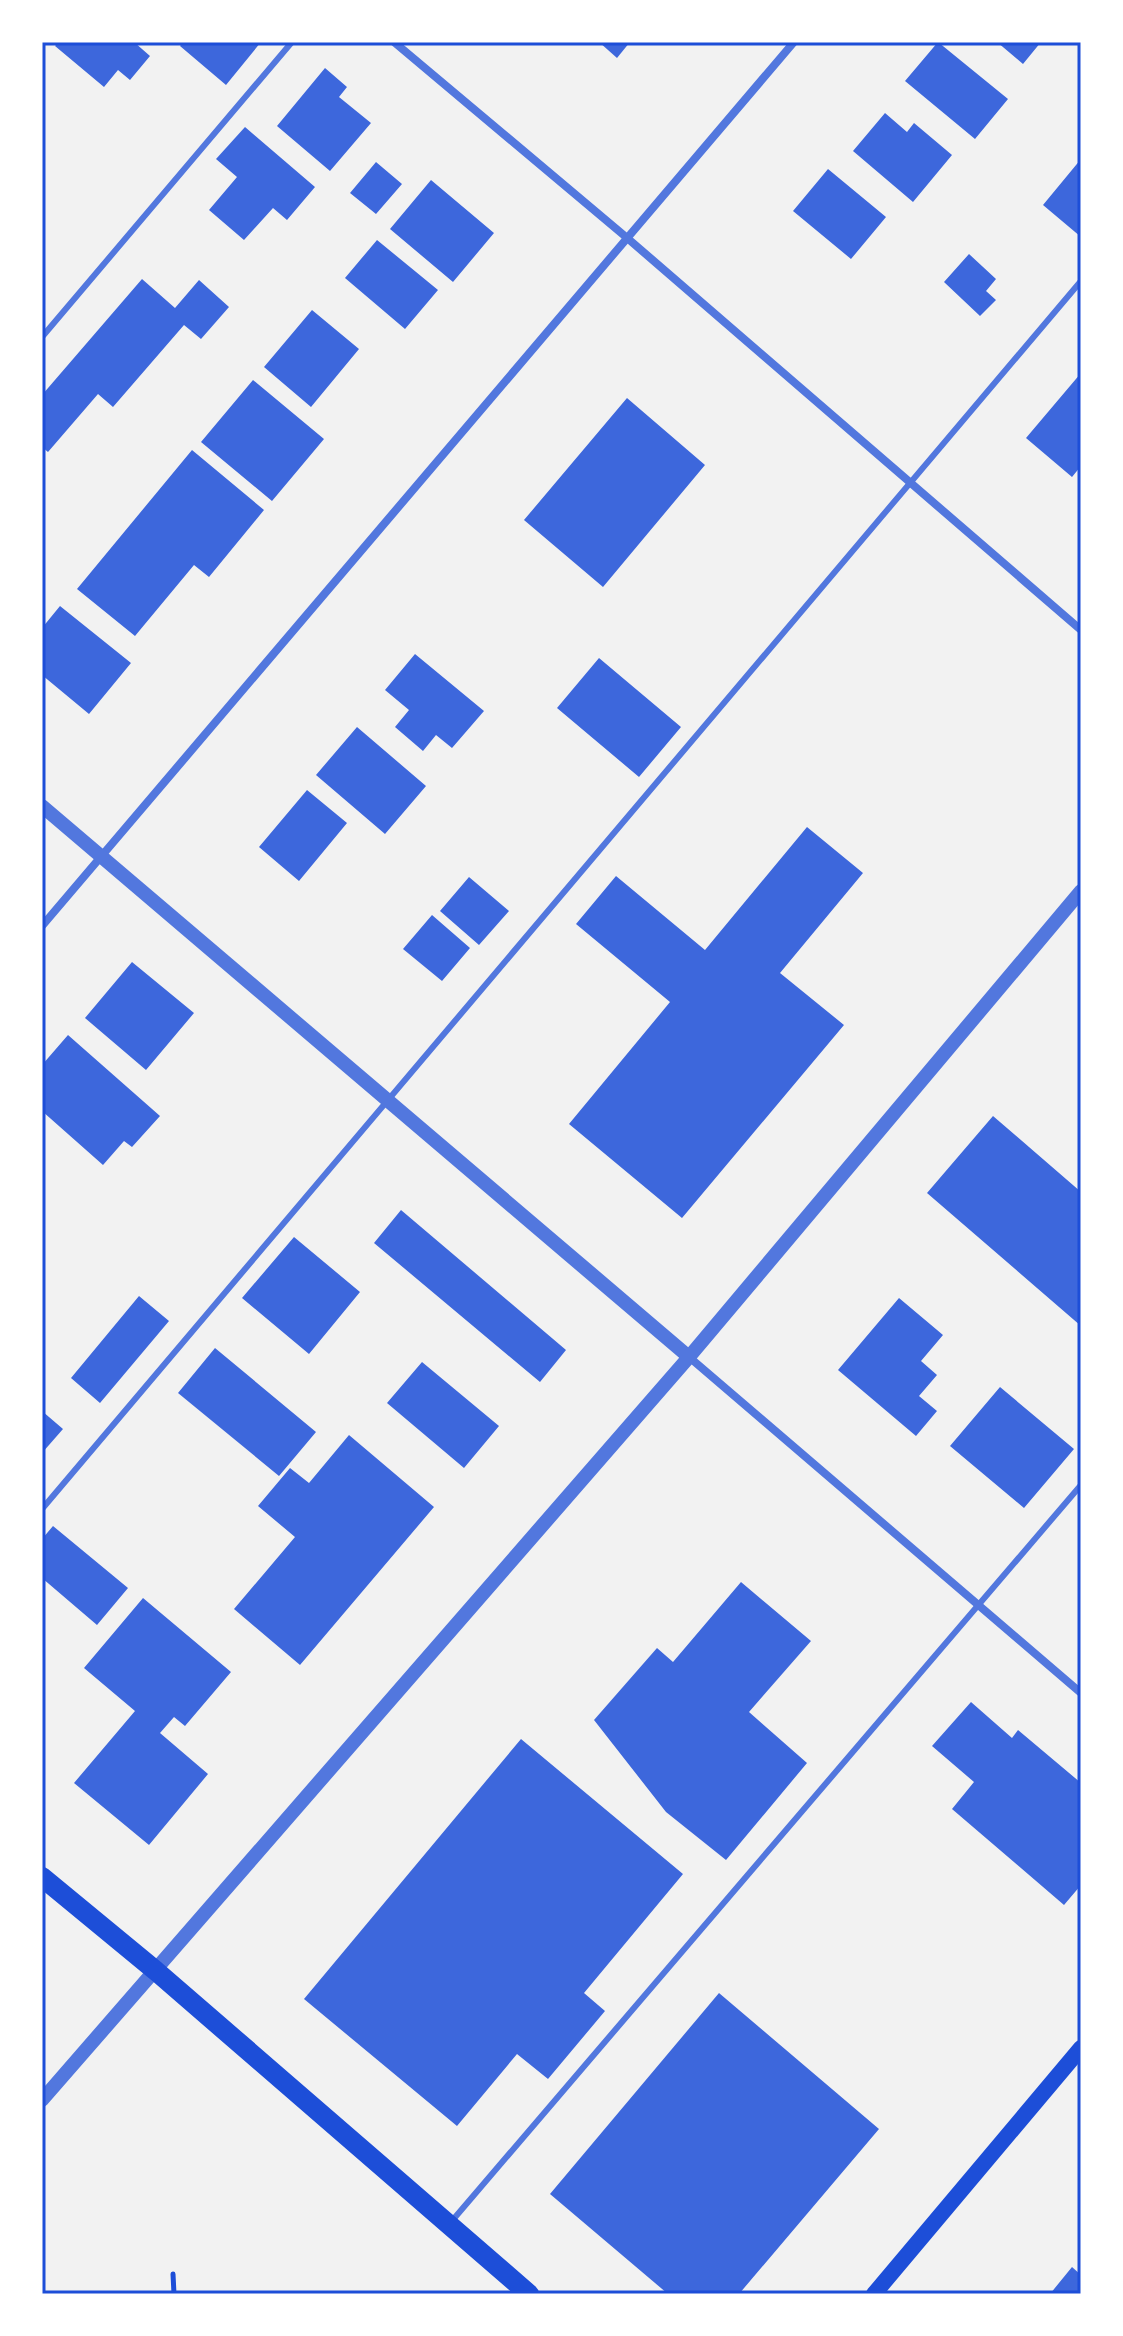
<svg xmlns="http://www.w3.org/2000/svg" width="1123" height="2336" viewBox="0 0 1123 2336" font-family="'Noto Sans',sans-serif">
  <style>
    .building { fill: #3d67dc }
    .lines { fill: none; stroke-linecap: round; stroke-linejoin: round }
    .path { stroke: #1d4ed8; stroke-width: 5 }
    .service { stroke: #5277de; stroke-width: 6 }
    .minor { stroke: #5277de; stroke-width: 8 }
    .tertiary { stroke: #5277de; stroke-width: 14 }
    .secondary { stroke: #1d4ed8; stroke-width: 16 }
    .primary { stroke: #1d4ed8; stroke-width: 20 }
    .neatline { fill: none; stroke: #1d4ed8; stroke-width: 3 }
  </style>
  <rect width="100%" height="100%" fill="#f2f2f2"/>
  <path class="building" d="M59,42H134L150,56L130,80L118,70L104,87L55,46Z
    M183,42H261L226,85L180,46Z
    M599,42H630L617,58Z
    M938,42L1008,99L975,139L905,81Z
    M997,42H1041L1023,64Z
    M325,68L347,87L339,97L371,123L330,171L277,126Z
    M885,113L907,132L914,123L952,155L913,202L853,151Z
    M245,127L315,187L287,220L273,208L244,240L209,210L237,177L216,159Z
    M1081,159V237L1043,205Z
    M376,162L402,184L376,214L350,193Z
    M828,169L886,217L851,259L793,211Z
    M431,180L494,233L453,282L390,229Z
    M377,240L438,290L405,329L345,278Z
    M969,254L996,279L986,291L996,300L980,316L944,282Z
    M142,279L175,308L199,280L229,307L201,339L184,325L113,407L98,394L48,452L42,447V395Z
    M312,310L359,349L311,407L264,367Z
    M1081,373V466L1072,477L1026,438Z
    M253,380L324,439L272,501L201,442Z
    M627,398L705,465L603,587L524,520Z
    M192,450L264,510L209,577L194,565L135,636L77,589Z
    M60,606L131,663L89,714L42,675V628Z
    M415,654L484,711L452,748L436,735L423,751L395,727L409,710L385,690Z
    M599,658L681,727L639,777L557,708Z
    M357,727L426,786L385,834L316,775Z
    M307,790L347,823L299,881L259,847Z
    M807,827L863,873L780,973L844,1025L682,1218L569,1124L670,1002L576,924L616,876L705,950Z
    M469,877L509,911L479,945L440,911Z
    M432,915L470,948L442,981L403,949Z
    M132,962L194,1013L146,1070L85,1018Z
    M68,1035L160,1116L132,1147L124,1141L103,1165L42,1111V1065Z
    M993,1116L1081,1192V1326L927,1193Z
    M401,1210L566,1350L540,1382L374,1243Z
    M294,1237L360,1292L309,1354L242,1298Z
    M139,1296L169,1321L100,1403L71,1378Z
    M899,1298L943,1335L921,1361L937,1375L919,1396L937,1411L916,1436L838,1370Z
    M215,1348L316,1432L279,1476L178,1393Z
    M422,1362L499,1426L464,1468L387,1403Z
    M1000,1387L1074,1449L1024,1508L950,1446Z
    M42,1411L63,1429L42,1453Z
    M349,1435L434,1507L300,1665L234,1609L295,1537L258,1506L290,1468L309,1483Z
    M53,1526L128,1588L97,1625L42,1578V1539Z
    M741,1582L811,1641L749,1712L807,1763L726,1860L666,1812L594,1720L657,1648L673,1662Z
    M143,1598L231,1672L185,1726L174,1717L160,1733L208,1774L149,1845L74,1783L135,1711L84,1668Z
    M971,1702L1012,1738L1018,1730L1081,1783V1885L1064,1905L952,1809L974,1782L932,1746Z
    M521,1739L683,1874L584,1993L605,2011L548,2079L517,2054L457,2126L304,1999Z
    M719,1993L879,2129L739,2294H668L550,2194Z
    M1072,2267L1081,2275V2294H1050Z"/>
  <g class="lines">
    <path class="path" d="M173,2274L174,2294"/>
    <path class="service" d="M42,337L292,42
      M42,1509L1081,281
      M451,2222L1081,1485"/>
    <path class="minor" d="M394,42L626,237L1081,630
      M42,926L794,42
      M689,1357L1081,1693"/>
    <path class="tertiary" d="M42,806L689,1357
      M42,2100L689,1357L1081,891"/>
    <path class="secondary" d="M874,2294L1081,2048"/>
    <path class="primary" d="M42,1877L156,1971L529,2294"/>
  </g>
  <rect width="1123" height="2336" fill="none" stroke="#ffffff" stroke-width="88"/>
  <rect x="44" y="44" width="1035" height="2248" class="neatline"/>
</svg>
